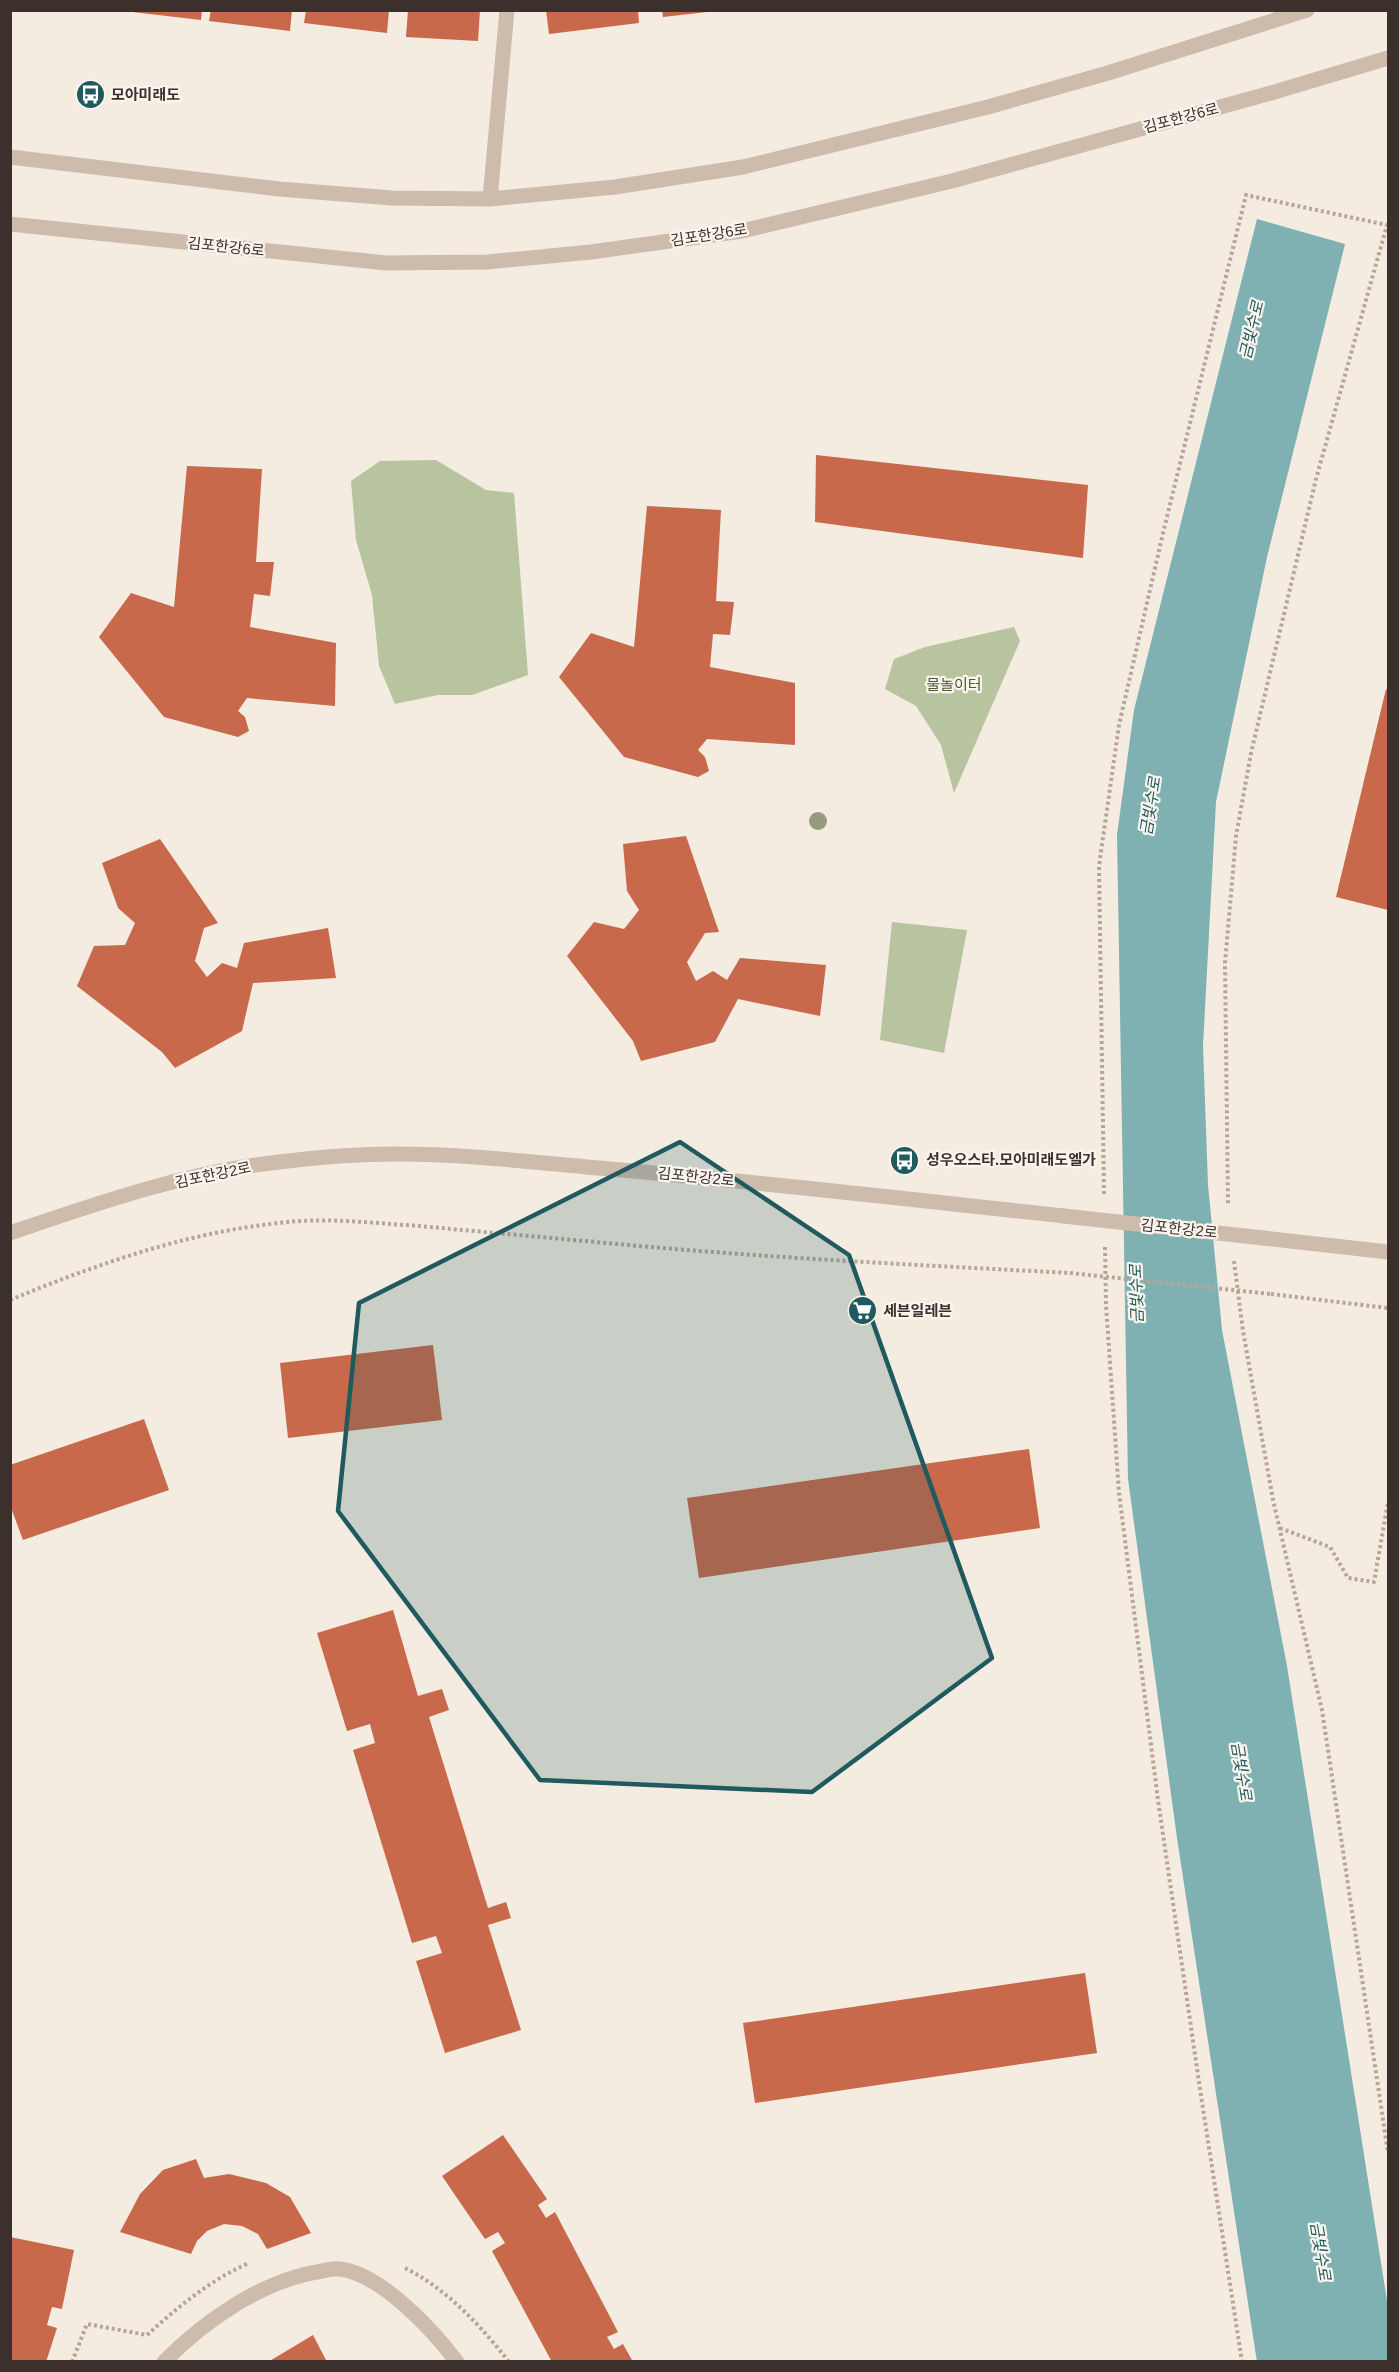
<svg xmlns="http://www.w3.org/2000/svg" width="1399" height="2372" viewBox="0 0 1399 2372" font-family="Helvetica,'Noto Sans KR',sans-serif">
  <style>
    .green { fill: #b8c4a0 }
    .water { fill: #7fb0b2 }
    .building { fill: #c8694b }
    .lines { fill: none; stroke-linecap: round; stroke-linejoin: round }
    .path { stroke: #b9a596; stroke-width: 4; stroke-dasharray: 3 3; stroke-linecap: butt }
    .minor { stroke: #cdbbac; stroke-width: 15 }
    .path-bridge { stroke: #b9a596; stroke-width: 4; stroke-dasharray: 3 3; stroke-linecap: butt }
    .minor-bridge { stroke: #cdbbac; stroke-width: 15 }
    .tree { fill: #969b7f }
    .marked { fill: #1f5a5e; fill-opacity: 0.2; stroke: #1f5a5e; stroke-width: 4.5; stroke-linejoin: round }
    .labels { text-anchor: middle; stroke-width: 4.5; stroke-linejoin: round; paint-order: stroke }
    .poi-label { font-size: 15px; font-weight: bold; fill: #3b302b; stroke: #fbf5ee; text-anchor: start }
    .street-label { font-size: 15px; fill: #3b302b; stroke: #fbf5ee }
    .park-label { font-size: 15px; fill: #4a5a2e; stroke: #fbf5ee }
    .water-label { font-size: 16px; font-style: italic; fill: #1f5a5e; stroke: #fbf5ee }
  </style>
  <rect width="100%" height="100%" fill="#f4ebe1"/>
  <path class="green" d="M436,460L486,490L514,493L528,675L472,695H438L395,704L379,666L372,595L356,540L351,481L380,461Z
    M1014,627L1020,641L954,793L941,745L916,706L885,689L894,659L925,647Z
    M892,922L967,930L944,1053L880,1040Z"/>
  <path class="water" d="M1257,219L1345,244L1267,557L1216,802L1203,1046L1208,1185L1222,1330L1287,1666L1388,2307V2361L1257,2362L1177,1838L1128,1479L1117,835L1134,710Z"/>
  <path class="building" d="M115,10H202L201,20Z
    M211,10H292L290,31L209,21Z
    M306,10H389L387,33L304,23Z
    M408,10H480L478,41L406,37Z
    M546,10H638L639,23L549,34Z
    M662,10H707V12L663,17Z
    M816,455L1088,485L1083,558L815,522Z
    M187,466L262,469L256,562H274L270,596L254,594L250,627L336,643L335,706L247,698L238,711L245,717L249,731L238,737L164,717L99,637L131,593L174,607Z
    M647,506L721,510L716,601L734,602L730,635L713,634L710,667L795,683V745L707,739L698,750L705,757L709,771L698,777L624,757L559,677L591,633L634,647Z
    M1386,689L1388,690V910L1336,897Z
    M686,836L719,932L705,933L687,962L696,981L713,971L727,980L740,958L826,965L820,1016L738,999L715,1042L641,1061L633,1041L567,956L594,922L624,929L639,910L627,891L623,844Z
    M160,839L218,923L204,928L195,961L207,977L222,963L237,968L244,943L328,928L336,978L253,983L242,1031L175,1068L162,1052L77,986L94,946L125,945L135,923L118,908L102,863Z
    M433,1345L442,1420L288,1438L280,1363Z
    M144,1419L169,1490L23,1540L10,1505V1465Z
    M1029,1449L1040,1528L699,1578L687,1498Z
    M393,1610L418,1696L442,1689L449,1710L429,1717L488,1908L506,1902L511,1918L488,1925L521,2030L445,2053L416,1961L442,1953L436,1936L412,1943L353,1750L375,1743L370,1724L347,1731L317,1633Z
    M1085,1973L1097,2053L755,2103L743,2023Z
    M503,2135L547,2199L538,2205L546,2218L555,2212L618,2332L607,2337L614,2349L623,2344L633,2362H552L492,2251L505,2243L498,2232L485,2239L442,2176Z
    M196,2159L204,2178L229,2174L266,2183L290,2197L311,2233L267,2249L258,2234L242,2226L224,2224L207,2231L197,2241L191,2254L120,2232L140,2194L163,2170Z
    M10,2237L74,2250L62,2309L52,2307L47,2325L57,2328L46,2362H10Z
    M313,2335L327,2362H268Z"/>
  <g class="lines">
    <path class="path" d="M1104,1194L1099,866L1119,725L1164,529L1246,195L1387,225L1316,479L1251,753L1236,836L1225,963L1228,1206
      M1105,1247L1106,1305L1119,1493L1158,1800L1200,2089L1242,2362
      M1234,1261L1243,1331L1273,1500L1322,1710L1388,2153
      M1271,1294L1388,1308
      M10,1300C97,1264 185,1233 279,1223C325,1217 372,1223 419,1226C485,1232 551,1238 618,1244C768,1258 919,1265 1070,1273
      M1280,1528L1330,1547L1348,1578L1374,1582L1388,1502
      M405,2268C447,2289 481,2326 509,2362
      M72,2362L87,2324L147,2335C178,2307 210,2280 249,2263"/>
    <path class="minor" d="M10,157L279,189L392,198L490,199L615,187L743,167L988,107L1108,73L1307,10
      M490,199L507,10
      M10,224L386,263L487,262L591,252L742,231L952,181L1271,93L1388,58
      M10,1233C98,1203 187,1172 279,1162C318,1157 358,1154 397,1154C472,1154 547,1164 621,1170C769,1183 916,1200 1064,1216
      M1263,1238L1388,1252
      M164,2362C205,2320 263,2280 322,2271C327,2270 335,2268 340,2269C381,2274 433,2330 457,2362"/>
    <path class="path-bridge" d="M1070,1273L1271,1294"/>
    <path class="minor-bridge" d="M1064,1216L1263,1238"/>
  </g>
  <circle class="tree" cx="818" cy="821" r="9"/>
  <path class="marked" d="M680,1142L849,1255L992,1658L812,1792L540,1780L338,1511L359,1303Z"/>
  <defs>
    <symbol id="bus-disc" viewBox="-11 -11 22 22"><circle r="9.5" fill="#1f5a5e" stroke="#fbf5ee"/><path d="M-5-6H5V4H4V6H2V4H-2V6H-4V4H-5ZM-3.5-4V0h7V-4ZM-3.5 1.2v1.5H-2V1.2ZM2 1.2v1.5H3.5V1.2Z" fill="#fff"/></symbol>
    <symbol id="supermarket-disc" viewBox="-11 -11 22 22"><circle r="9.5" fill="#1f5a5e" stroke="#fbf5ee"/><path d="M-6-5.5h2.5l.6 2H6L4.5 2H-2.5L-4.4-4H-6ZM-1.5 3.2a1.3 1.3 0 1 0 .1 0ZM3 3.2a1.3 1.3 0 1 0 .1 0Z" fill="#fff"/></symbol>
  </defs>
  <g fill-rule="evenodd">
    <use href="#bus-disc" x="74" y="78" width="33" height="33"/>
    <use href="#bus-disc" x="888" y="1144" width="33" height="33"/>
    <use href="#supermarket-disc" x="846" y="1294" width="33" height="33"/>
  </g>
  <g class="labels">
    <g class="poi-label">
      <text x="111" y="100">모아미래도</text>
      <text x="926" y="1165">성우오스타.모아미래도엘가</text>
      <text x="883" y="1316">세븐일레븐</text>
    </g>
    <g class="street-label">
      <text transform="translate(1181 118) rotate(-15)" y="5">김포한강6로</text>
      <text transform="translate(709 235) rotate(-9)" y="5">김포한강6로</text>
      <text transform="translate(226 247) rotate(6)" y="5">김포한강6로</text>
      <text transform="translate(213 1175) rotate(-12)" y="5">김포한강2로</text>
      <text transform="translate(696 1177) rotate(6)" y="5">김포한강2로</text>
      <text transform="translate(1179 1229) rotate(6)" y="5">김포한강2로</text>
    </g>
    <g class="park-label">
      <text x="954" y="690">물놀이터</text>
    </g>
    <g class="water-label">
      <text transform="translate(1251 330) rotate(-77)" y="6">금빛수로</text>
      <text transform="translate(1150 806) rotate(-81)" y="6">금빛수로</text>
      <text transform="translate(1136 1294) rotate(-92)" y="6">금빛수로</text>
      <text transform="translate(1242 1771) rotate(81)" y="6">금빛수로</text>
      <text transform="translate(1321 2251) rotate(81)" y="6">금빛수로</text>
    </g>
  </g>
  <rect width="1399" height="2372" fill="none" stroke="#3b302b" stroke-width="24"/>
</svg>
